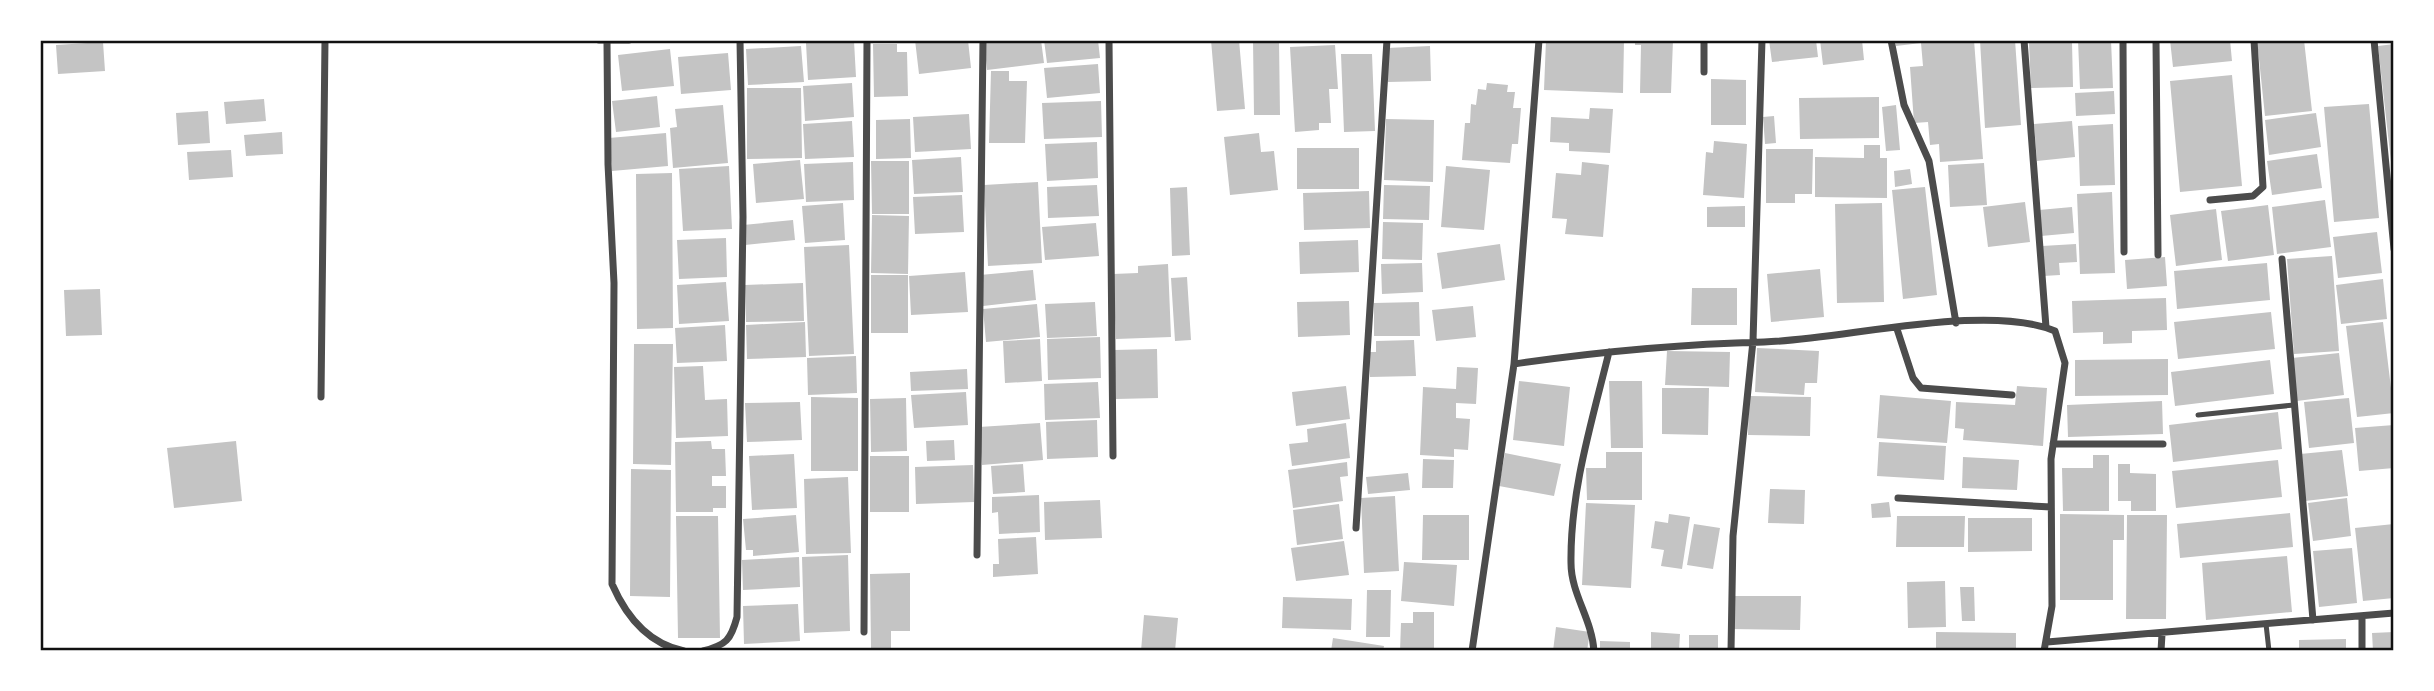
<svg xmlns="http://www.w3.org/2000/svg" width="2434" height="691" viewBox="0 0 2434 691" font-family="'Libre Baskerville',serif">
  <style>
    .building { fill: #c4c4c4 }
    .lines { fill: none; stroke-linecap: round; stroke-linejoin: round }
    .service { stroke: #4c4c4c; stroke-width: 5 }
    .minor { stroke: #4c4c4c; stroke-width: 7 }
    .neatline { fill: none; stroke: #111; stroke-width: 2.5 }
  </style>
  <rect width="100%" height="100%" fill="#fff"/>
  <path class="building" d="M915,40H968L971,68L919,74Z
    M984,40H1041L1044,63L987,70Z
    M1044,40H1098L1100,58L1047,63Z
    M1211,40H1239L1245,109L1217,111Z
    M1253,40H1279L1280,115H1254Z
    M1546,40H1624L1623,93L1544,90Z
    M1635,40H1673L1671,93H1640L1641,45H1635Z
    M1769,40H1816L1818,57L1772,62Z
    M1820,40H1862L1864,60L1823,65Z
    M1895,40H1928V43L1930,40H1974L1983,159L1940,162L1939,144L1930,145L1928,122L1914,123L1910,67L1923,66L1921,43L1896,46Z
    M1980,40H2015L2021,125L1985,128Z
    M2078,40H2111L2113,88L2080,89Z
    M2170,40H2230L2232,61L2173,67Z
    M2257,40H2304L2312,111L2265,116Z
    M854,41L856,77L808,80L806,43Z
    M103,42L105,71L58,74L56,45Z
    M2072,42L2073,87L2031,88L2029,43Z
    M873,44H897V52H907L908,96L874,97Z
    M2394,44V171H2392L2378,46Z
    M1335,45L1338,89H1329L1331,123H1319V130L1295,132L1290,47Z
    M801,46L804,82L748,85L746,49Z
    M1430,46L1431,81L1388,82L1387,48Z
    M670,49L674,86L622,91L618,55Z
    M728,53L731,90L681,94L678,57Z
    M1341,54H1372L1375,131L1344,132Z
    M1098,64L1100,93L1047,98L1044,68Z
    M991,71H1009V81H1027L1025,143H989Z
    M2232,75L2242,186L2180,192L2170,81Z
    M1711,79L1746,80V125H1711Z
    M852,83L854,117L805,121L803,86Z
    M1487,83L1508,85L1507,92H1515L1513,108H1521L1518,144H1512L1510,163L1462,160L1465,123H1470L1471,104L1476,105L1478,89L1486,90Z
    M747,88H801L802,158L747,159Z
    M2114,91L2115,114L2076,116L2075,93Z
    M657,96L660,127L616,132L612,101Z
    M1879,97V138L1800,139L1799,98Z
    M264,99L266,121L226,124L224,102Z
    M1101,101L1102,137L1044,139L1042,103Z
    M2369,104L2379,218L2334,222L2324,107Z
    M723,105L728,163L673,168L670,128L677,127L675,109Z
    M1896,105L1900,150L1886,151L1882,107Z
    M1590,108L1613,109L1610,153L1569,151V143L1550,142L1551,117L1589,119Z
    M208,111L210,143L178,145L176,113Z
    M2316,113L2321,147L2269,155L2265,120Z
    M969,114L971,149L915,152L913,117Z
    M1774,116L1776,143L1765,144L1763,117Z
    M910,119L911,158L876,159V120Z
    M1386,119L1434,120L1433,182L1384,180Z
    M852,121L854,157L805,159L803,124Z
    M2072,121L2075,157L2037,161L2034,124Z
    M2113,124L2115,185L2080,186L2078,126Z
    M282,132L283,154L246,156L244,135Z
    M666,133L668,166L612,171L609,138Z
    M1259,133L1261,152L1274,151L1278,190L1230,195L1224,137Z
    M1714,141L1747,144L1744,198L1703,195L1706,152L1713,153Z
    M1097,142L1098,178L1047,181L1045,144Z
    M1864,145H1880V158H1887V198L1815,197V157L1864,158Z
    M1297,148H1359V189H1297Z
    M1766,149H1813L1812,194H1795V203H1766Z
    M231,150L233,177L189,180L187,152Z
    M2317,154L2322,188L2272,195L2267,161Z
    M961,157L963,192L914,194L912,160Z
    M800,160L804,199L756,203L753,164Z
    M871,161H909V214H872Z
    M853,162L854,200L806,202L804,164Z
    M1582,162L1609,165L1603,237L1565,234L1567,219L1552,218L1556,173L1581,175Z
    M1984,163L1987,205L1950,207L1948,165Z
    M729,166L732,229L683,231L679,169Z
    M1446,166L1490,170L1484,230L1441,227Z
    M1910,169L1912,184L1895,187L1894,171Z
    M672,173L673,328L637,329L636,174Z
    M1038,182L1042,263L988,266L984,185Z
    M1097,185L1099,216L1048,218L1047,187Z
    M1384,185L1430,186L1429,220L1383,219Z
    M1187,187L1190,255L1172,256L1170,188Z
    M1925,187L1937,295L1903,299L1892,190Z
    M1369,191L1370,228L1304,230L1303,193Z
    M2112,192L2115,273L2080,274L2077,194Z
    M962,195L964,232L915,234L913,197Z
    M2325,200L2331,247L2277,254L2272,207Z
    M2025,202L2030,242L1988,247L1983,207Z
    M843,203L845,240L805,243L802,206Z
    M1882,203L1884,302L1837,303L1835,204Z
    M2268,205L2274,255L2228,261L2221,211Z
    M1745,206V227H1707V207Z
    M2072,207L2074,233L2041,236L2039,210Z
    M2216,209L2222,260L2176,266L2170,215Z
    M872,215L909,216L908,274L871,273Z
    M793,220L795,240L745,245L743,225Z
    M1383,222L1423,223L1422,260L1382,259Z
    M1096,223L1099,256L1045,260L1042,227Z
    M2377,232L2382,273L2338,278L2333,237Z
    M726,238L727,277L679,279L677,240Z
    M1358,240L1359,272L1300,274L1299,242Z
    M1500,244L1505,280L1442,289L1437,253Z
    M2076,244L2077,262L2059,263L2060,275L2043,276L2042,246Z
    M849,245L854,354L809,356L804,247Z
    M2332,256L2339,351L2294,354L2287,259Z
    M2165,257L2167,286L2127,289L2125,260Z
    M1422,263L1423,292L1382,294L1381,264Z
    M2267,263L2270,300L2177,309L2174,271Z
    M1168,264L1171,337L1116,339L1113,274L1138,273V266Z
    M1820,269L1824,317L1771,322L1767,274Z
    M1033,270L1036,300L983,306L980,275Z
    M965,272L968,312L911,315L909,276Z
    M871,275H908V333H871Z
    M1187,277L1191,340L1175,341L1171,278Z
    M2383,279L2387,319L2341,324L2336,285Z
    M726,282L729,321L679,324L677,285Z
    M803,283L804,321L746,322L745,285Z
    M1692,288H1737V325H1691Z
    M100,289L102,335L66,336L64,290Z
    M2166,298L2167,330L2132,331V343L2103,344V332L2073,333L2072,301Z
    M1349,301L1350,335L1298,337L1297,302Z
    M1095,302L1097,336L1047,338L1045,304Z
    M1419,302L1420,336H1374V303Z
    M1037,304L1040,337L986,342L983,309Z
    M1473,306L1476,337L1436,341L1432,310Z
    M2271,312L2275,349L2178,359L2174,322Z
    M805,322L806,357L747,359L746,325Z
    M2383,322L2394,413L2357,417L2346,326Z
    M725,325L727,361L677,363L675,328Z
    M1100,337L1101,378L1048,380L1047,339Z
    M1040,339L1042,381L1005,383L1003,341Z
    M1414,340L1416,376L1370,377L1369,352H1376V341Z
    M634,344H673L671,465L633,464Z
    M1757,348L1819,351L1817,383H1805L1804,395L1755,392Z
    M1157,349L1158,398L1116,399L1114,350Z
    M1667,351L1730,352L1729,387L1665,385Z
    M2339,353L2344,395L2297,401L2292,358Z
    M856,356L857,393L808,395L807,358Z
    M2168,359V395L2075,396V360Z
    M2270,360L2274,394L2175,406L2171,372Z
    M703,366L705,400L727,399L728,436L676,438L674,367Z
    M1457,367L1478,368L1476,404L1456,403V418L1470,419L1468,450L1454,449V457L1420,455L1423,387L1456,389Z
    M967,369L968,389L911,391L910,372Z
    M1519,381L1570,387L1564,446L1513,440Z
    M1609,381H1642L1643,448H1611Z
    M1098,382L1100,418L1045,420L1044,384Z
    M1346,386L1350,419L1296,426L1292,392Z
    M2017,386L2047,388L2043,446L1963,440L1964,429L1955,428L1956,402L2015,405Z
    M1662,388H1709L1708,435L1662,434Z
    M966,392L968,425L914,428L911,395Z
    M1880,395L1951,401L1947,443L1877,438Z
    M1749,396L1811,397L1810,436L1748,435Z
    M811,397L858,398V471H811Z
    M906,398L907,451L871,452L870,399Z
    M2349,398L2354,443L2309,448L2304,402Z
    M2162,401L2163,434L2068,437L2067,405Z
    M800,402L802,440L747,442L745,403Z
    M2278,412L2282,449L2173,462L2169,425Z
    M1097,420L1098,457L1047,459L1046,422Z
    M1040,423L1043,460L982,465L979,427Z
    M1346,423L1350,458L1292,466L1289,444L1308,442L1307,429Z
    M2394,425V468L2359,471L2355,428Z
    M954,440L955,460L927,461L926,441Z
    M236,441L242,501L174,508L167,448Z
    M711,441L712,449H725L726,476H712V486H726V508H713V512H676L675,442Z
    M1879,442L1946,446L1944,480L1877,476Z
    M2342,450L2348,496L2305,501L2300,454Z
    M1606,452H1642V500H1587L1586,468H1606Z
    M1505,453L1561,464L1554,496L1499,486Z
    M794,454L797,508L752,510L749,456Z
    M2093,455H2109V511H2063L2062,468H2093Z
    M870,456H909V512H870Z
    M1963,457L2019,460L2017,490L1962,488Z
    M1423,459L1454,460L1453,488H1422Z
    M2278,460L2282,497L2176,508L2172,471Z
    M1347,462L1348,476L1340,477L1343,501L1293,508L1288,470Z
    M1023,464L1025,492L993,494L991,466Z
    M2118,464H2130V473L2156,474V511H2131V501H2118Z
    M973,465L974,502L916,504L915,467Z
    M631,469L671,470L670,597L630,596Z
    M1408,473L1410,490L1368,494L1366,477Z
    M848,477L851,553L806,554L804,479Z
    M1770,489L1805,490L1804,524L1768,523Z
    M1039,495L1040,532L999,534L998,512L992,513V497Z
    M1395,496L1399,571L1364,573L1361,498Z
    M2347,498L2351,536L2313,541L2308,503Z
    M1100,500L1102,538L1045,540L1044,502Z
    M1889,502L1891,517L1872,518L1871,504Z
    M1586,503L1635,505L1631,588L1582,585Z
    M1339,504L1343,539L1297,545L1293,510Z
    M2290,513L2293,547L2180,558L2177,524Z
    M1669,514L1690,517L1682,569L1661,566L1664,550L1651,548L1655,521L1668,523Z
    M2060,514L2124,515V540H2113V600H2060Z
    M796,515L799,552L753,556V550H746L743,519Z
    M1423,515H1469V560H1422Z
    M2127,515H2167L2166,619H2126Z
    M676,516H718L720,638H678Z
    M1897,516H1965L1964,547H1896Z
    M1968,518H2032V551L1968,552Z
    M1694,524L1720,528L1713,569L1687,565Z
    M2394,524V598L2363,601L2355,528Z
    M1036,537L1038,574L993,577V564H999L998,539Z
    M1344,541L1349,575L1296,581L1291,548Z
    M2352,548L2357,603L2319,607L2313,551Z
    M848,555L850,631L804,633L802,557Z
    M2287,556L2292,612L2206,620L2202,563Z
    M799,557L800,587L743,590L742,560Z
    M1404,562L1457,565L1454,606L1401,601Z
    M910,573V631H891V648H871L870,574Z
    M1945,581L1946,627L1908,628L1907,582Z
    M1960,587H1974L1975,621H1962Z
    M1367,590H1391L1390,637H1366Z
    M1733,596H1801L1800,630L1732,629Z
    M1283,597L1352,599L1351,630L1282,628Z
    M798,604L800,641L744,644L743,606Z
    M1413,612H1434V651H1400L1401,623H1413Z
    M1144,615L1178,618L1175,651H1141Z
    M1556,627L1590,632L1587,651H1553Z
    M1651,632L1680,634L1679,651H1651Z
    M1936,632L2016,633V651H1936Z
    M2394,632V651H2373L2372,633Z
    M1689,635H1718V651H1689Z
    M1333,638L1384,646L1383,651H1331Z
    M2346,639V651H2299V640Z
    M1600,641L1630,642V651H1600Z"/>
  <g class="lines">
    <path class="service" d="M2198,415L2294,405
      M2266,624L2269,651"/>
    <path class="minor" d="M599,40H629
      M1109,40L1113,456
      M1704,40V72
      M1891,40L1904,105L1929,161L1956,323
      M2024,40L2046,327
      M2123,40L2124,252
      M2156,40L2158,255
      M2374,40L2394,249
      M607,42L608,164L614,283L612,584C626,616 649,644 684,651
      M2210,200L2253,196L2263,187L2254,40
      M2282,259L2313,620
      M1897,329L1913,378L1921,388L2012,395
      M1514,364C1597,352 1680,344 1764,342C1842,340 1986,302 2055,331L2065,363L2051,459L2052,606L2044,651
      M321,397L325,40
      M2053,444H2163
      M1898,498L2051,507
      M1356,528L1387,40
      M977,555L983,40
      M864,632L867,40
      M2047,642L2394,613
      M703,651C726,645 731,640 737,617L743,217L740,40
      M1472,651L1514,364L1539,40
      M1594,651C1592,619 1571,594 1571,563C1570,491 1592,421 1609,352
      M1731,651L1733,536L1753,341L1762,40
      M2161,651L2162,634
      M2362,651V616"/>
  </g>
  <rect width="2434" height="691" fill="none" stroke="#ffffff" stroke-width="84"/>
  <rect x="42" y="42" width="2350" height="607" class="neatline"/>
</svg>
